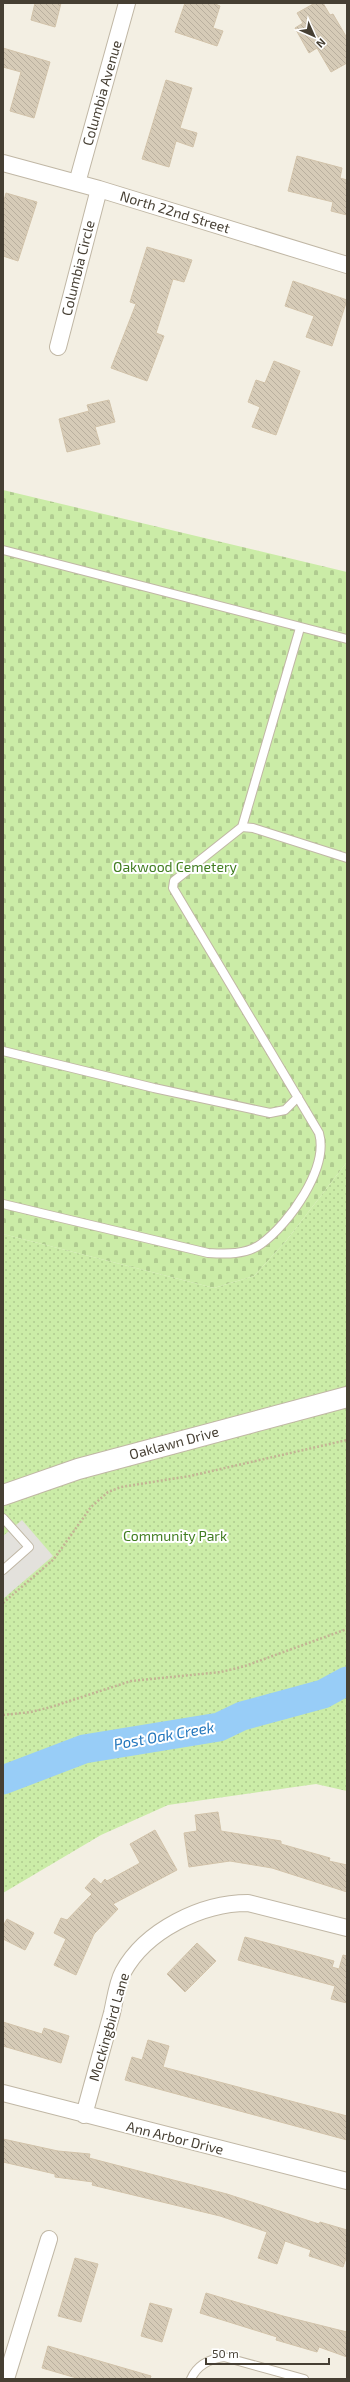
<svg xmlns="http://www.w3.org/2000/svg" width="350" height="2382" viewBox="0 0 350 2382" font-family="'Exo 2',sans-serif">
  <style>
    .cemetery { fill: url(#cemetery-stones) }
    .park { fill: url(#park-dots) }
    .parking { fill: #e3e1dc }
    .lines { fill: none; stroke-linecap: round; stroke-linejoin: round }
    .river { stroke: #98cdf7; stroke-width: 29 }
    .building { fill: url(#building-back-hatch); stroke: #d2c3aa }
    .service-casing { stroke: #c0b7a5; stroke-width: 10 }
    .minor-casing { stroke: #c0b7a5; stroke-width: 18 }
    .tertiary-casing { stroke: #c0b7a5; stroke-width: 22 }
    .path { stroke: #c3b494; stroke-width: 2.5; stroke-dasharray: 2 2; stroke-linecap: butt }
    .service { stroke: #fff; stroke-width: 8 }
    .minor { stroke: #fff; stroke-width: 16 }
    .tertiary { stroke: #fff; stroke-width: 20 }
    .labels { text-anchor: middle; stroke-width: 4; stroke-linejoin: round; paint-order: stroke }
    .street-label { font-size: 14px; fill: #463f33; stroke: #fff }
    .park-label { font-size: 14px; fill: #417d21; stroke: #fff }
    .water-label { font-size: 15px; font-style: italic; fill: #2276bc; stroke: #fff }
  </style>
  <defs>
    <pattern id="cemetery-stones" width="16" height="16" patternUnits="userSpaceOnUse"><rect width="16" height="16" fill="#cbeca7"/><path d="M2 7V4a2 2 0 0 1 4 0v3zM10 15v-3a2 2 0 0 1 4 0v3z" fill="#b0cb90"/></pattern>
    <pattern id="park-dots" width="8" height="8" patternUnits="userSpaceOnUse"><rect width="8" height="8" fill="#cbeca7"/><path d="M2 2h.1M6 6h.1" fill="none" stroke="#b0cb90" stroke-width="1.8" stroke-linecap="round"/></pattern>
    <pattern id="building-back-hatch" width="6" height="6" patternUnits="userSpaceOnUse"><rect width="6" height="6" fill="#d6cbb7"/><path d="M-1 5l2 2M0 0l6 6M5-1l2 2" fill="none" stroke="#b9af9e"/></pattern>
  </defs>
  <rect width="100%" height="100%" fill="#f3efe3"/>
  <path class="cemetery" d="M3,490L347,572V1162L286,1241L254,1276L214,1288L3,1234Z"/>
  <path class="park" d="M347,1162V1791L316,1784L168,1805L101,1835L3,1893V1234L214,1288L254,1276L286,1241Z"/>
  <path class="parking" d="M22,1520L53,1556L3,1599V1536Z"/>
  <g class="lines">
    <path class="river" d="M3,1780L84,1749L219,1727L242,1716L323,1694L347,1681"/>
  </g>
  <path class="building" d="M35,3H61L55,27L31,20Z
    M185,3H213L220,6L213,28L223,31L217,46L175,32Z
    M315,3H323L330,15L333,14L347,38V63L331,72L317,48L309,53L295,28L303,23L297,13Z
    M3,48L50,62L34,118L10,111L21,72L3,67Z
    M166,80L192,88L180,128L197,133L193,147L176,141L169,167L142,159Z
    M297,156L342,168L340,178L347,180V215L331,211L333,202L288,191Z
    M6,193L37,202L18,261L3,256V204Z
    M147,247L192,260L184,282L173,279L156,333L164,336L147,381L111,368L136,304L130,302Z
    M293,281L347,300L332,346L306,337L314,316L285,306Z
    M274,361L300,371L276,435L252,427L260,407L248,402L256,380L265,383Z
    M109,400L115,422L95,427L100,444L67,452L59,419L89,411L87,405Z
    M218,1812L221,1831L281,1841V1844L330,1858L329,1861L347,1865V1892L272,1868L230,1861L189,1867L184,1833L197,1831L195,1815Z
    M155,1830L177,1870L113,1904L118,1909L94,1934L76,1975L54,1965L66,1939L54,1933L61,1918L67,1920L92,1894L85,1888L94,1878L101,1884L105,1879L107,1881L140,1863L130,1844Z
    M7,1919L34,1933L25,1950L3,1939V1926Z
    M245,1937L334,1961L332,1967L339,1969L343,1955L347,1956V2003L331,1999L335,1986L238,1960Z
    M197,1943L216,1961L185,1992L167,1974Z
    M3,2022L42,2034L44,2028L69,2036L61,2063L3,2046Z
    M148,2040L169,2046L163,2067L347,2116V2140L125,2080L132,2057L142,2060Z
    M3,2139L58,2151L90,2154L89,2158L227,2194L319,2224L320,2222L347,2230V2255L343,2267L309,2256L311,2250L285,2241L277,2264L258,2258L267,2232L220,2216L92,2185L93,2182L55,2177V2174L3,2162Z
    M75,2258L98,2264L81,2322L58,2316Z
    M206,2293L283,2316L347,2332V2357L319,2347L317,2352L276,2340L277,2337L200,2313Z
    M150,2303L172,2309L162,2342L141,2336Z
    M48,2346L151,2376L150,2379H80L42,2368Z"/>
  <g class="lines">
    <defs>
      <path id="service" d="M3,550L347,639
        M242,827L300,628
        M3,1051L154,1088L270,1113L285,1110L298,1097
        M3,1204L208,1253C226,1254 246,1255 261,1244C289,1224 329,1168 319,1133L173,888L174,881L242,827L253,828L347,858
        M3,1518L29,1547L3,1570
        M191,2379C197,2365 209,2359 224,2357L304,2379"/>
      <path id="minor" d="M3,163L99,189L347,265
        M77,183L127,3
        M58,347L99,189
        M3,2093L347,2181
        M84,2115C93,2081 103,2047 112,2013C115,2000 117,1983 123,1972C146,1930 202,1903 248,1903L347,1928
        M6,2379L49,2239"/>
      <path id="tertiary" d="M3,1495L78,1469L347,1397"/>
    </defs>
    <use href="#service" class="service-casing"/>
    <use href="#minor" class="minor-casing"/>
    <use href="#tertiary" class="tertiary-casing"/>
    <path class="path" d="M3,1603L54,1559L91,1507L108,1492L121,1487L190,1476L347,1440
      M3,1715L31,1712L51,1707L131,1681L221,1672L245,1666L347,1629"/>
    <use href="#service" class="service"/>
    <use href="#minor" class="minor"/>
    <use href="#tertiary" class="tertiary"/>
  </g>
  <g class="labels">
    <g class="street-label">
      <text transform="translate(102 93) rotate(-74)" y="5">Columbia Avenue</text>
      <text transform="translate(175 212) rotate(17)" y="5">North 22nd Street</text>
      <text transform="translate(78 268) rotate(-76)" y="5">Columbia Circle</text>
      <text transform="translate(174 1443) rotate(-15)" y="5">Oaklawn Drive</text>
      <text transform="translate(109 2027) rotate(-74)" y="5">Mockingbird Lane</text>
      <text transform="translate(175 2138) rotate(14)" y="5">Ann Arbor Drive</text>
    </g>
    <g class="park-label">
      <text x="175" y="872">Oakwood Cemetery</text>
      <text x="175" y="1541">Community Park</text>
    </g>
    <g class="water-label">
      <text transform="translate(164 1736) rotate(-10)" y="5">Post Oak Creek</text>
    </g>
  </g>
  <rect width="350" height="2382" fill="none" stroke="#463f33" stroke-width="8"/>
  <g transform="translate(314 36) rotate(135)" stroke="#ffffff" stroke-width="3" paint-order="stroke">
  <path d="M0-3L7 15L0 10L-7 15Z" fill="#463f33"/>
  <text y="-6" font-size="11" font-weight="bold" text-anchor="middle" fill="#463f33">N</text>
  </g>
  <path d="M206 2358v6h123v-6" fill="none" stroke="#463f33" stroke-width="2"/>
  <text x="212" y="2358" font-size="12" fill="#463f33" stroke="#ffffff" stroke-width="3" paint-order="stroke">50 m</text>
</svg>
